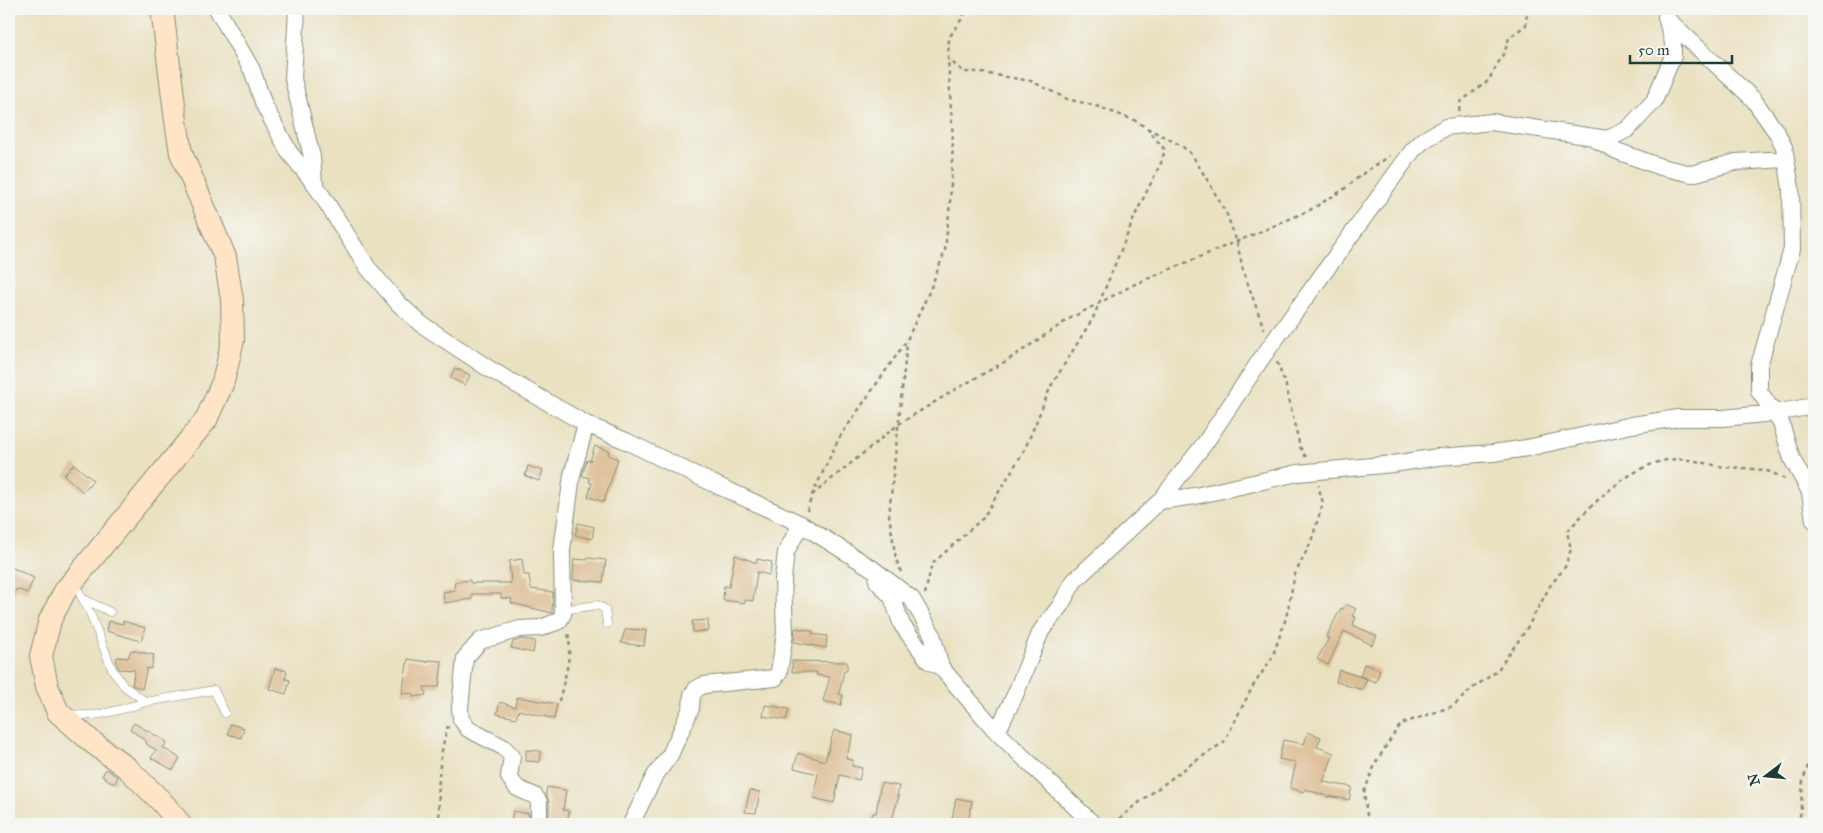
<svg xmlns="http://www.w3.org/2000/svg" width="1823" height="833" viewBox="0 0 1823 833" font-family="'IM FELL Great Primer',serif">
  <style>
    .building { fill: #ddbe96 }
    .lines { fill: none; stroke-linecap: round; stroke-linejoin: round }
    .lane-casing { stroke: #848f7a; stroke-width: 9 }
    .street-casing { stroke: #848f7a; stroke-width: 18 }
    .secondary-casing { stroke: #848f7a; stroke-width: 24 }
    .path { stroke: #848f7a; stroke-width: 2.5; stroke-dasharray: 4 4; stroke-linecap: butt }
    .lane { stroke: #fff; stroke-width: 8 }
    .street { stroke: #fff; stroke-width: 16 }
    .secondary { stroke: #ffe4c6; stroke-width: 22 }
  </style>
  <rect width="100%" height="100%" fill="#f6f6f2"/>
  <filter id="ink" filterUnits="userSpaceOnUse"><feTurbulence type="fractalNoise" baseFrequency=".02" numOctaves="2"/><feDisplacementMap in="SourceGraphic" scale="10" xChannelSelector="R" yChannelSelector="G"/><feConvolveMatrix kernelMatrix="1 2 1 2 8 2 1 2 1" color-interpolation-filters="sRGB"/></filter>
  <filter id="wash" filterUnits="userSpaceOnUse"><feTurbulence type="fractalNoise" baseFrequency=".0096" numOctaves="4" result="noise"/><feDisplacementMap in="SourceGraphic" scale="20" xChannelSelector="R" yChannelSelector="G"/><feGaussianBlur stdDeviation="1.12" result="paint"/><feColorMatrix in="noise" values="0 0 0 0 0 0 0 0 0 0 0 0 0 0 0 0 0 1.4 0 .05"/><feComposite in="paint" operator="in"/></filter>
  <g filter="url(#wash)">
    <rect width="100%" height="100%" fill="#eae1c1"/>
    <g id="blocks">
      <path class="building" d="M455,368L470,375L465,385L450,378Z
        M595,446L609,451L608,455L618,459L604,502L588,497L592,483L589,482L590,478L582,476L587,460L590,461Z
        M74,464L93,480L83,492L64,475Z
        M528,466L543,471L539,481L525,476Z
        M578,523L594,527L592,539L575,535Z
        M735,555L757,563V559L772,562L769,575L757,572L753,601L745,600V603L723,600L724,586L729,587Z
        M588,558L606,560L603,582L573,580L574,559L587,560Z
        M522,559L524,575H529L531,589L553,592L552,613L511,603L512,599L501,598V594H472V599L444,603L443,592L455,590L454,582L470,580V583H511L509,561Z
        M9,566L34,578L27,593L17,589L9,602Z
        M1346,604L1356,609L1352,616L1356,617L1353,625L1377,636L1372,645L1344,631L1328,665L1317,659L1329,638L1326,637L1341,608L1343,609Z
        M708,620L709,631L693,632L692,621Z
        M108,621L123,624V621L145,628L141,641L106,631Z
        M795,628L813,631L812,634L827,636L826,648L794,642Z
        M628,629L646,630L644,646L621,643L625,630Z
        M522,639L535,641L533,653L511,648L513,642Z
        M131,650L154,655L151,669L147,668L142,689L132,685L135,670L119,669L116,663L117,657L128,658Z
        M408,659L428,662V660L442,661L439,687H424L426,695L413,697V693L402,694Z
        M792,661L847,662V671H844L839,694L843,695L841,705L823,701L830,677L816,675L817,672H792Z
        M1364,664L1380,670L1376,682L1360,676Z
        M275,668L287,671L285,679L290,680L286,694L269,689Z
        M1339,670L1367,679L1362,690L1336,682Z
        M517,697L557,704L554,719L519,710L516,718L497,714L500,702L515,707Z
        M765,705L789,709L786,720L763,716Z
        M134,723L167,742L163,748L180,758L173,770L151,758L156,750L146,744L147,742L130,729Z
        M230,724L244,728L241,738L228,734Z
        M834,730L853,735L846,759L853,760L852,766L862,768L859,780L840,775L834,803L813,798L818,774L794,768L798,753L825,761Z
        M1308,732L1321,737L1317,747L1334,753L1323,782L1352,787L1349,800L1329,796V797L1305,789L1304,792L1290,788L1296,763L1279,759L1283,740L1304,744Z
        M526,750L541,751L540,762L526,761Z
        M106,769L118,778L114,784L102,776Z
        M881,783L899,786L897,796H899L892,819L902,822V824H870L873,813H876Z
        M547,787L566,790L563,810L569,811L567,824H549V802L546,794Z
        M750,790L760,792L756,813L745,812Z
        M956,798L972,801L968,824H951Z
        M513,811L529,814V824L511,821Z"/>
    </g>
  </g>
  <g filter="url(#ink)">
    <use href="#blocks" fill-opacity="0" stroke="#848f7a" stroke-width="1"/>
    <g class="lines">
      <defs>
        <path id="lane" d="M74,582L90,613L112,669L124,686L146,702L214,690L225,713
          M82,598L110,612
          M563,610L597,605L605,609L607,624
          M70,714C96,719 121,709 146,702"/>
        <path id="street" d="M217,9L252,70L264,105L289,152L314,183L368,268L398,303L421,324L491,370L586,424L626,441L710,482L801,524L873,569L912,599L932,634L941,667L950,678L997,732L1093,824
          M297,9L293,79L312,157L314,183
          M1666,18L1753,99L1777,133L1784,147L1791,188L1792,249L1759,366V391L1781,423L1792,459L1810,492L1814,520
          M1595,139L1617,151L1661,167L1692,174L1736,162L1786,159
          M1160,501L1205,443L1261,359L1413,150L1424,140L1446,127L1491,122L1608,139L1628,129L1654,101L1673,56V43L1666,17
          M877,581L892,597L902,625L929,661L941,667
          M997,732L1015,695L1041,631L1060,606L1074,581L1160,501L1195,496L1298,473L1393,464L1438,457L1493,453L1527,448L1632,425L1678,418H1723L1774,413L1814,406
          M539,824V802L535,796L517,788L509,777L512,756L503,747L468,729L461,719L460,708L465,658L480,641L520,629L540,628L559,621L563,614L562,550L572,475L586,424
          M631,824L654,777L670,755L682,729L691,708L692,695L696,689L704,685L775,678L779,672L785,633L783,579L786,552L801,524"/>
        <path id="secondary" d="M162,9L176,121L181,153L225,257L232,300L233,340L223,382L206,420L65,591L50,620L41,656L47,686L58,712L92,742L127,768L162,802L180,824"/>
      </defs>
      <use href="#lane" class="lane-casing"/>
      <use href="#street" class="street-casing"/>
      <use href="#secondary" class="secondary-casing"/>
      <path class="path" d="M1459,111L1460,102L1488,81L1505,51L1509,38L1526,25L1527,9
        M1147,128L1182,146L1192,155L1211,186L1227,215L1237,242L1243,270L1264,329
        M1277,362L1286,386L1300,447L1307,459
        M812,495L899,424L956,389L1008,360L1069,319L1135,284L1269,228L1310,210L1343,190L1365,172L1390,156
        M807,511L812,495L839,438L907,340L930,290L945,251L950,203L953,141L948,59L949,38L963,17L965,9
        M901,572L896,559L889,515L907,342
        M925,594L932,564L983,518L1025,449L1051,386L1093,318L1137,211L1161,163L1165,150L1147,128L1134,120L1096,106L1067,99L1031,81L977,72H964L948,59
        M559,701C564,680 573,654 568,633
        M440,824C437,793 438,757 448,726
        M1113,824L1133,807L1191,764L1224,742L1253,686L1272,658L1286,618L1295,574L1311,542L1323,503L1318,485
        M1368,824L1364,792L1376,762L1394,734L1401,724L1453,706L1473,688L1497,671L1526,630L1550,586L1565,567L1571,549L1567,532C1590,505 1631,465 1668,460C1687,457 1706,464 1724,467C1739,468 1756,468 1770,472C1776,474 1782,478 1787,480
        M1797,824L1800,817L1803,780L1809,763L1814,762"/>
      <use href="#lane" class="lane"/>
      <use href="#street" class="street"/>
      <use href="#secondary" class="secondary"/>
    </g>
  </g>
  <rect width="1823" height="833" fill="none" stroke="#f6f6f2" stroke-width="30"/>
  <g transform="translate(1766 776) rotate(254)" stroke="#f6f6f2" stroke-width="4" paint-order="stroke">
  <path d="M0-4L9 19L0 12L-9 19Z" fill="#1f3d34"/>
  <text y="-8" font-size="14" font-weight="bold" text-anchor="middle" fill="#1f3d34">N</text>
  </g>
  <path d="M1630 55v8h102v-8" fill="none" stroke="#1f3d34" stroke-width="2.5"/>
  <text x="1638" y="55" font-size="15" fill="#1f3d34" stroke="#f6f6f2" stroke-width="4" paint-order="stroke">50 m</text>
</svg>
